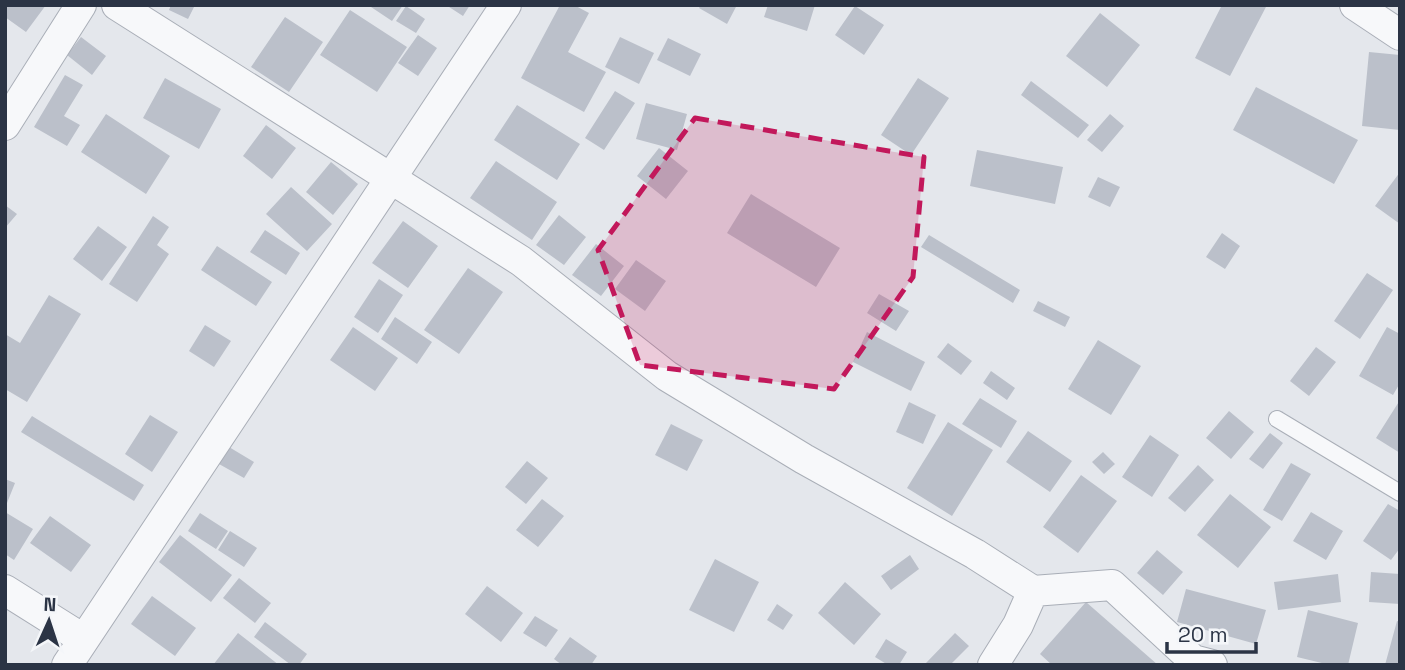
<svg xmlns="http://www.w3.org/2000/svg" width="1405" height="670" viewBox="0 0 1405 670" font-family="'Space Grotesk',sans-serif">
  <style>
    .building { fill: #bbc0ca }
    .lines { fill: none; stroke-linecap: round; stroke-linejoin: round }
    .lane-casing { stroke: #a9aeb7; stroke-width: 18 }
    .street-casing { stroke: #a9aeb7; stroke-width: 32 }
    .lane { stroke: #f7f8fa; stroke-width: 16 }
    .street { stroke: #f7f8fa; stroke-width: 30 }
    .marked { fill: #c2185b; fill-opacity: 0.2; stroke: #c2185b; stroke-width: 5; stroke-dasharray: 14 9; stroke-linejoin: round }
  </style>
  <rect width="100%" height="100%" fill="#e4e7ec"/>
  <path class="building" d="M5,5H46L26,32L5,17Z
    M171,5H195L188,19L169,10Z
    M368,5H403L392,21Z
    M446,5H470L463,16Z
    M560,5H574L589,13L568,52L606,72L584,112L521,78Z
    M701,5H737L727,24L699,8Z
    M768,5H815L807,31L764,17Z
    M1222,5H1267L1230,76L1195,58Z
    M406,6L425,19L416,33L396,21Z
    M855,6L884,25L864,55L835,35Z
    M350,10L407,47L377,92L320,55Z
    M1100,13L1140,45L1107,87L1066,56Z
    M285,17L323,42L289,92L251,67Z
    M418,35L437,48L418,76L398,63Z
    M81,37L106,56L92,75L67,55Z
    M620,37L654,53L639,84L605,67Z
    M668,38L701,54L690,76L657,60Z
    M1369,52L1400,55V130L1362,126Z
    M65,75L83,85L64,116L80,125L67,146L34,127Z
    M165,78L221,109L199,149L143,118Z
    M918,78L949,98L911,155L881,135Z
    M1031,81L1089,125L1078,138L1021,95Z
    M1256,87L1358,140L1334,184L1233,130Z
    M615,91L635,103L604,150L585,138Z
    M646,103L687,114L677,150L636,139Z
    M517,105L580,144L557,180L494,140Z
    M106,114L170,156L146,194L81,152Z
    M1110,114L1124,126L1102,152L1087,140Z
    M266,125L296,148L272,179L243,156Z
    M659,148L688,171L666,199L637,176Z
    M977,150L1063,167L1055,204L970,186Z
    M496,161L557,202L532,240L470,198Z
    M331,162L358,184L333,215L306,192Z
    M1400,172V224L1375,206Z
    M1098,177L1120,187L1110,207L1088,197Z
    M291,187L332,224L307,251L266,214Z
    M751,194L840,248L816,287L727,233Z
    M5,205L17,214L5,228Z
    M559,215L586,237L564,265L536,245Z
    M153,216L169,227L157,245L169,254L137,302L109,284Z
    M403,221L438,246L408,288L372,263Z
    M98,226L127,247L102,281L73,259Z
    M265,230L300,253L286,275L250,252Z
    M1222,233L1240,246L1225,269L1206,257Z
    M929,235L1020,290L1013,303L921,247Z
    M596,244L624,266L601,296L572,275Z
    M217,246L272,282L256,306L201,270Z
    M636,260L666,281L645,311L615,289Z
    M468,268L503,292L459,354L424,330Z
    M1367,273L1393,290L1360,339L1334,321Z
    M379,279L403,295L378,333L354,317Z
    M879,294L909,311L896,331L867,313Z
    M49,295L81,314L27,402L5,389V334L20,343Z
    M1038,301L1070,317L1065,327L1033,311Z
    M395,317L432,342L417,364L381,339Z
    M205,325L231,341L214,367L189,351Z
    M353,327L398,358L375,391L330,360Z
    M1387,327L1400,334V383L1393,395L1359,376Z
    M867,332L925,362L911,391L853,362Z
    M1098,340L1141,366L1111,415L1068,389Z
    M948,343L972,361L961,375L937,357Z
    M1316,347L1336,362L1309,396L1290,381Z
    M991,371L1015,388L1007,400L983,383Z
    M980,398L1017,421L1001,448L962,424Z
    M1400,400V453L1376,438Z
    M909,402L936,415L923,444L896,432Z
    M1229,411L1254,432L1231,459L1206,438Z
    M150,415L178,432L152,472L125,454Z
    M32,416L144,485L134,501L21,432Z
    M948,422L993,450L952,516L907,488Z
    M671,424L703,440L687,471L655,455Z
    M1028,431L1072,461L1050,492L1006,462Z
    M1270,433L1283,443L1263,469L1249,459Z
    M1150,435L1179,455L1152,497L1122,477Z
    M229,447L254,462L244,478L219,464Z
    M1103,452L1115,464L1104,474L1092,462Z
    M527,461L548,478L526,504L505,487Z
    M1291,463L1311,474L1282,521L1263,510Z
    M1198,465L1214,480L1185,512L1168,498Z
    M1081,475L1117,501L1078,553L1043,527Z
    M5,479L15,483L5,508Z
    M1230,494L1271,527L1238,568L1197,535Z
    M542,499L564,516L538,547L516,530Z
    M1388,504L1400,511V548L1391,560L1363,541Z
    M5,512L33,529L14,560L5,554Z
    M1311,512L1343,531L1326,560L1293,541Z
    M200,513L228,531L216,549L188,531Z
    M50,516L91,545L71,572L30,543Z
    M230,531L257,548L244,567L218,550Z
    M180,535L232,575L211,602L159,562Z
    M1157,550L1183,572L1163,595L1137,573Z
    M910,555L919,569L891,590L881,576Z
    M715,559L759,582L734,632L689,610Z
    M1371,572L1400,574V604L1369,602Z
    M1338,574L1341,602L1278,610L1274,582Z
    M239,578L271,603L255,623L223,598Z
    M845,582L881,614L854,645L818,613Z
    M487,586L523,613L501,642L465,614Z
    M1186,589L1266,610L1256,644L1177,622Z
    M152,596L196,628L175,656L131,624Z
    M1086,602L1158,665H1052L1040,654Z
    M777,604L793,615L783,630L767,620Z
    M1308,610L1358,623L1348,665H1330L1297,657Z
    M535,616L558,630L546,647L523,633Z
    M1397,621L1400,622V665H1385Z
    M265,622L307,654L299,665H291L254,637Z
    M238,633L279,665H213Z
    M955,633L969,646L950,665H928L926,663Z
    M570,637L597,656L591,665H562L554,659Z
    M886,639L907,652L899,665H888L875,657Z"/>
  <g class="lines">
    <defs>
      <path id="lane" d="M1277,419L1400,493"/>
      <path id="street" d="M117,5L521,261L667,376L804,459L975,554L1033,591L1112,585L1193,660L1212,665
        M1355,5L1400,35
        M5,125L81,5
        M5,590L83,639
        M67,665L506,5
        M993,665L1018,625L1033,591"/>
    </defs>
    <use href="#lane" class="lane-casing"/>
    <use href="#street" class="street-casing"/>
    <use href="#lane" class="lane"/>
    <use href="#street" class="street"/>
  </g>
  <path class="marked" d="M695,118L924,157L913,277L834,389L640,365L598,250Z"/>
  <rect width="1405" height="670" fill="none" stroke="#2b3445" stroke-width="14"/>
  <g transform="translate(49 621) rotate(3)" stroke="#f4f6f9" stroke-width="5" paint-order="stroke">
  <path d="M0-5L12 26L0 18L-12 26Z" fill="#2b3445"/>
  <text y="-10" font-size="19" font-weight="bold" text-anchor="middle" fill="#2b3445">N</text>
  </g>
  <path d="M1167 642v10h89v-10" fill="none" stroke="#2b3445" stroke-width="3.5"/>
  <text x="1178" y="642" font-size="21" fill="#2b3445" stroke="#f4f6f9" stroke-width="5" paint-order="stroke">20 m</text>
</svg>
